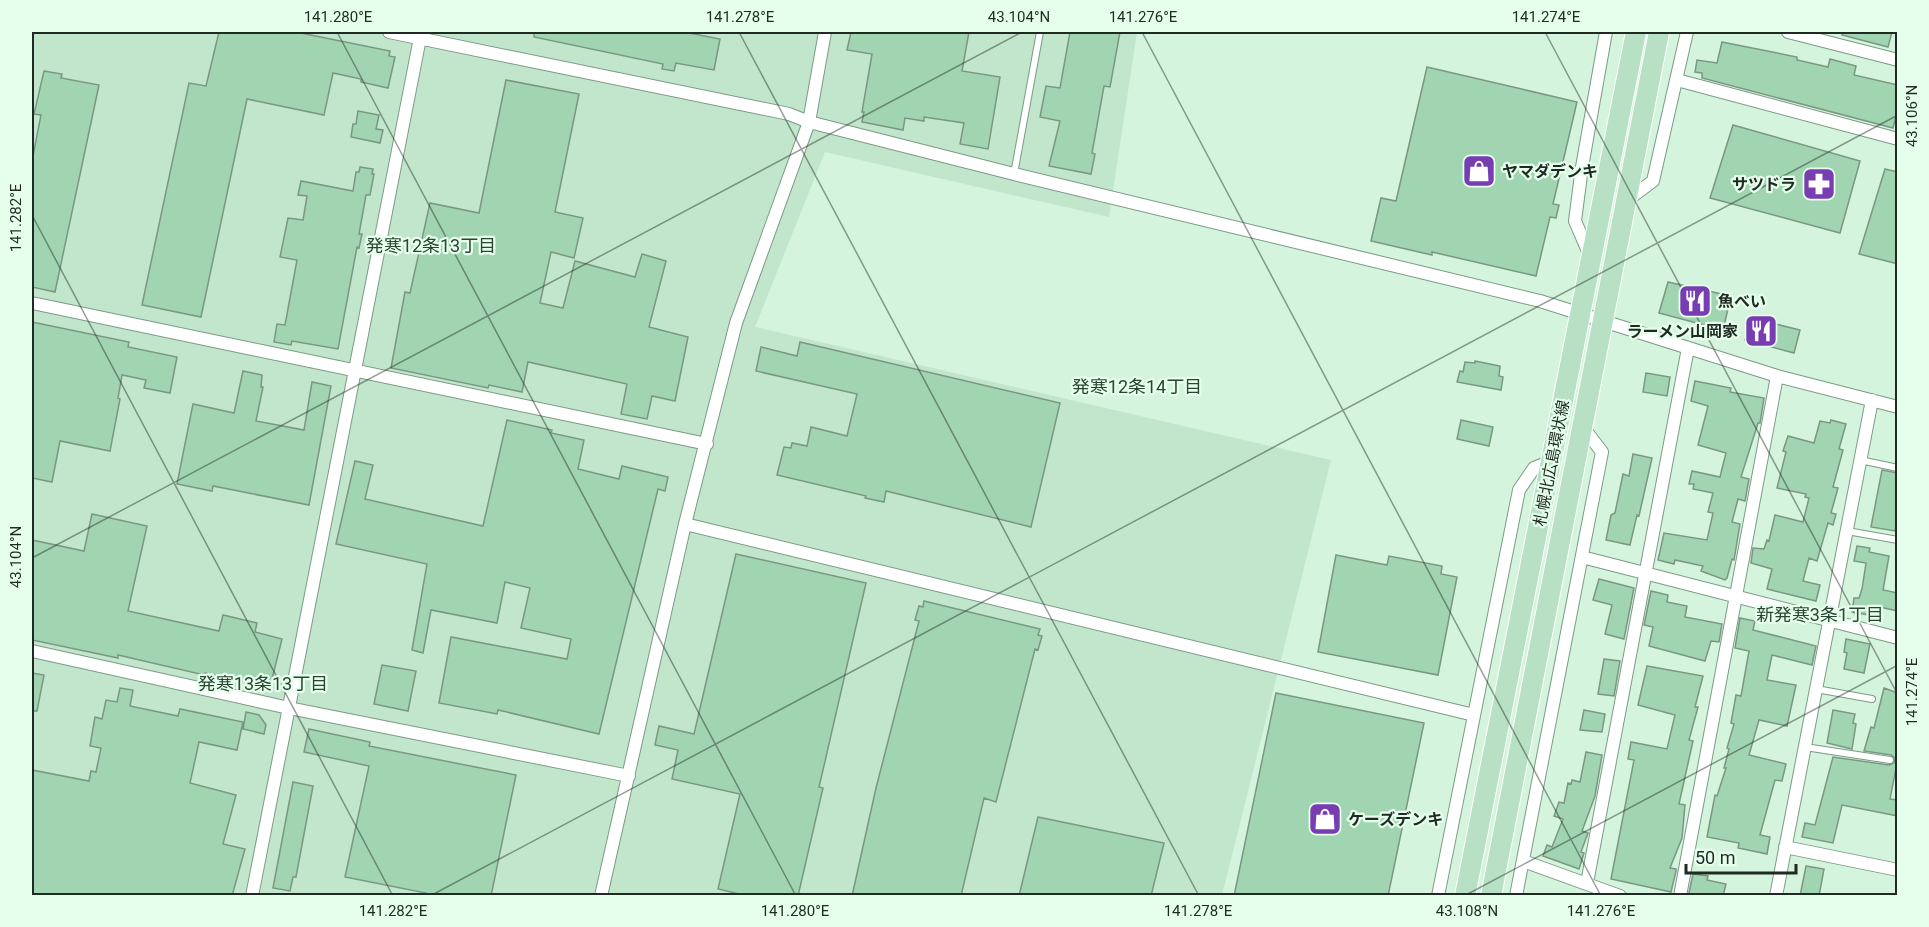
<svg xmlns="http://www.w3.org/2000/svg" width="1929" height="927" viewBox="0 0 1929 927" font-family="Roboto,'Noto Sans JP',sans-serif">
  <style>
    .built { fill: #c1e6cc }
    .building { fill: #a1d4b1; stroke: #7a9782; stroke-width: 1.5 }
    .lines { fill: none; stroke-linecap: round; stroke-linejoin: round }
    .lane-casing { stroke: #7d9a86; stroke-width: 8 }
    .street-casing { stroke: #7d9a86; stroke-width: 14 }
    .primary-casing { stroke: #fff; stroke-width: 22 }
    .lane { stroke: #fff; stroke-width: 6 }
    .street { stroke: #fff; stroke-width: 12 }
    .primary { stroke: #b7e0c5; stroke-width: 20 }
    .ticks { fill: none; stroke: #1f2a22; stroke-width: 1.5; stroke-opacity: 0.45 }
    .labels { text-anchor: middle; stroke-width: 4.5; stroke-linejoin: round; paint-order: stroke }
    .poi-label { font-size: 16px; font-weight: bold; fill: #1f2a22; stroke: #e6ffed; text-anchor: start }
    .street-label { font-size: 16px; fill: #1f2a22; stroke: #e6ffed }
    .neighbourhood-label { font-size: 18px; fill: #2a4533; stroke: #e6ffed }
    .neatline { fill: none; stroke: #1f2a22; stroke-width: 2 }
    .ticks-label { font-size: 15px; text-anchor: middle; fill: #1f2a22 }
  </style>
  <rect width="100%" height="100%" fill="#d4f4dd"/>
  <path class="built" d="M32,32H1137L1109,217L825,152L755,327L1331,460L1222,895H32Z"/>
  <path class="building" d="M219,32H296L390,51L389,56L395,57L388,88L361,82V79L333,73L324,115L247,99L201,317L142,305L189,83L206,86Z
    M534,32H684L720,39L714,70L676,63L674,71L662,69L663,64L534,37Z
    M851,32H969L962,71L1000,77L988,149L960,144L964,123L924,117V121L905,118L903,130L862,122L864,112H862L872,54L847,50Z
    M1070,32H1120L1110,87L1104,86L1092,153L1095,154L1091,174L1049,166L1060,121L1040,117L1046,86L1060,88Z
    M1843,32H1892L1888,47L1842,35Z
    M1722,42L1797,57V60L1828,67L1830,59L1856,66L1854,75L1898,85V108L1893,128L1702,78V73L1695,72L1697,60L1717,63Z
    M1427,67L1577,102L1553,204L1559,205L1556,218L1550,217L1536,276L1432,252V255L1371,241L1381,198L1396,201Z
    M44,71L62,74L61,78L99,85L55,292L32,287V161L41,115L34,114Z
    M506,80L579,94L555,212L583,218L574,258L551,252L540,303L563,308L575,261L635,277L642,254L666,261L649,327L688,337L675,401L652,396L647,419L621,414L627,384L528,362L522,392L489,385L488,388L391,368L405,292L410,293L430,203L479,213Z
    M358,111L379,115L376,129L383,130L380,143L351,137L353,124H356Z
    M1733,125L1860,161L1840,233L1710,198Z
    M360,167L373,169L372,174H374L370,195H366L359,234H362L359,248L357,247L338,349L292,341L291,345L274,342L277,324L285,325L297,260L280,257L288,218L303,220L307,196L298,195L301,181L353,191L356,172H359Z
    M1885,169L1898,172V264L1859,254Z
    M1668,282L1731,296L1723,330L1659,313Z
    M1751,318L1800,330L1794,353L1745,340Z
    M32,322L129,342L128,347L177,357L170,393L144,388L146,380L122,375L118,398L120,399L110,451L60,441L52,482L32,478Z
    M800,342L1060,403L1031,527L886,491L884,502L865,498L866,496L777,475L784,447L791,448L792,443L807,446L811,427L847,436L857,394L756,371L761,347L797,356Z
    M1475,361L1500,366L1499,376L1503,377L1501,390L1457,382L1460,371L1463,372L1465,362L1475,363Z
    M243,371L262,375L261,387H263L256,421L304,430L312,382L331,386L309,505L213,486L212,491L177,484L193,404L234,413Z
    M1646,373L1670,377L1667,396L1643,392Z
    M1695,381L1731,388L1730,392L1764,398L1760,423H1758L1741,477L1749,479L1745,501L1738,499L1732,522L1740,524L1734,560L1732,559L1727,578L1725,580L1701,571L1703,566L1675,560L1674,564L1658,560L1664,533L1707,540L1713,513L1708,512L1713,493L1693,489L1694,484H1689L1692,471L1720,477L1726,453L1698,445L1708,406L1691,401Z
    M507,420L552,430L551,433L584,440L578,469L619,479L622,466L668,477L665,491L658,489L599,734L498,710L497,714L439,703L451,637L567,659L571,639L521,628L530,588L505,582L497,623L431,610L423,653L412,650L427,564L336,544L355,461L373,465L365,499L483,526Z
    M1461,420L1493,427L1489,446L1457,439Z
    M1831,420L1846,424L1839,449L1843,450L1833,487L1838,488L1831,513L1836,514L1833,525L1828,523L1817,561L1809,558L1803,581L1820,585L1816,601L1767,589L1772,569L1751,563L1753,548L1764,549L1767,540L1769,541L1775,515L1803,522L1809,498L1805,497L1806,494L1777,488L1786,452L1783,451L1788,436L1814,443L1820,421L1830,423Z
    M1633,454L1652,458L1639,516L1637,515L1630,545L1606,540L1611,515L1615,513L1623,474L1629,476Z
    M1882,470L1898,473V517L1895,531L1871,527Z
    M92,514L147,526L128,611L219,631L223,615L257,623L255,632L282,639L270,687L205,673L204,675L118,655V658L32,640V540L84,551Z
    M1857,546L1870,548L1869,552L1889,556L1883,590L1898,593V611L1875,606L1874,616L1852,612L1854,598H1859L1862,589L1866,563L1854,561Z
    M736,554L866,583L823,770L819,787L823,788L798,896H748L718,889L740,794L672,779L678,750L655,745L659,726L694,734Z
    M1336,555L1387,565L1389,556L1442,566L1441,574L1457,577L1438,675L1318,652Z
    M1599,579L1634,588L1624,639L1605,634L1612,605L1593,600Z
    M1651,591L1668,595L1667,602L1687,606L1685,617L1722,624L1719,642L1711,641L1705,661L1649,646L1653,627L1644,625Z
    M924,601L1040,629L1038,635L1042,636L1038,650L1035,649L996,802L984,798L961,896H852L876,788L919,621L915,620L919,606L923,607Z
    M1740,618L1755,621L1753,630L1816,646L1812,665L1772,655L1767,680L1796,685L1787,726L1759,720L1749,755L1786,764L1782,781L1775,780L1760,835L1770,837L1767,854L1738,848L1739,843L1707,837L1715,795L1717,796L1726,768H1724L1729,749L1727,748L1734,724L1731,723L1736,695L1741,696L1749,651L1735,648Z
    M1846,639L1870,644L1864,673L1844,669L1847,653L1844,652Z
    M1604,659L1620,661L1614,696L1598,694Z
    M382,665L416,671L408,711L374,704Z
    M1647,666L1703,676L1695,707H1698L1689,740L1693,741L1679,804L1685,805L1682,838L1670,868L1676,869V871L1671,892L1611,879L1634,760L1628,759L1631,742L1667,749L1675,715L1638,705Z
    M32,673L44,675L37,711H32Z
    M120,688L133,690L130,706L178,716L180,709L243,722L237,750L199,742L190,783L236,795L223,844L245,849L232,896H32V770L89,781L91,771L96,772L101,748L90,746L95,717L102,719L106,700L117,702Z
    M1884,688L1898,693V769L1896,768L1890,799L1898,800V816L1842,805L1833,843L1802,837L1805,823L1815,825L1833,757L1889,765L1894,763L1895,758L1891,755L1864,751L1871,727L1874,728Z
    M1276,693L1424,723L1388,896H1234Z
    M1584,710L1605,714L1602,732L1580,730Z
    M1833,710L1855,714L1853,723L1856,724L1852,749L1827,743Z
    M246,712L259,715L266,725L264,734L243,729Z
    M309,729L370,742L369,746L516,775L491,896H425L426,893L345,877L369,766L304,752Z
    M1586,752L1602,755L1595,796L1582,831L1588,833L1581,852L1584,853L1579,869L1543,856L1547,845L1552,847L1563,819L1554,816L1559,802L1564,803L1568,783L1571,784L1572,780L1580,782Z
    M293,782L313,786L296,877H293L290,891L273,888Z
    M1038,817L1164,843L1151,896H1019Z
    M1806,866L1824,869L1819,896H1800Z
    M1693,874L1708,876L1707,880L1726,884L1723,896H1694L1689,893Z"/>
  <g class="lines">
    <defs>
      <path id="lane" d="M1014,174L1040,32
        M1860,460L1898,468
        M1847,531L1898,540
        M1816,689L1872,699
        M1805,747L1890,760"/>
      <path id="street" d="M389,32L789,114L809,122L1014,174L1540,301L1777,376L1898,407
        M1788,32L1898,60
        M1677,80L1898,139
        M1626,201L1653,181L1687,32
        M1591,258L1575,221L1582,167L1606,32
        M32,303L707,444
        M685,524L1474,715
        M1582,557L1898,638
        M32,651L289,708L629,776
        M1785,847L1898,870
        M1523,861L1620,896
        M1587,883L1688,348
        M252,896L420,38
        M601,896L685,524L736,323L809,122L825,32
        M1438,896L1519,490L1534,468L1551,461
        M1516,896L1602,452L1582,426
        M1680,896L1777,376
        M1776,896L1872,400"/>
      <path id="primary" d="M1465,896L1636,32
        M1491,896L1659,32"/>
    </defs>
    <use href="#lane" class="lane-casing"/>
    <use href="#street" class="street-casing"/>
    <use href="#primary" class="primary-casing"/>
    <use href="#lane" class="lane"/>
    <use href="#street" class="street"/>
    <use href="#primary" class="primary"/>
  </g>
  <path class="ticks" d="M337,32L796,896M739,32L1199,896M1142,32L1601,896M1545,32L1898,695M32,215L393,896M32,558L1022,32M430,896L1898,115M1464,896L1898,665"/>
  <defs>
    <symbol id="shop-square" viewBox="-11 -11 22 22"><rect x="-9" y="-9" width="18" height="18" rx="4" fill="#793db2" stroke="#e6ffed"/><path d="M-5-2.5h2.3a2.7 3.5 0 0 1 5.4 0H5L5.5 6h-11ZM-1.5-2.5h3a1.5 2.3 0 0 0-3 0Z" fill="#fff"/></symbol>
    <symbol id="pharmacy-square" viewBox="-11 -11 22 22"><rect x="-9" y="-9" width="18" height="18" rx="4" fill="#793db2" stroke="#e6ffed"/><path d="M-2-6h4v4h4v4h-4v4h-4v-4h-4v-4h4Z" fill="#fff"/></symbol>
    <symbol id="restaurant-square" viewBox="-11 -11 22 22"><rect x="-9" y="-9" width="18" height="18" rx="4" fill="#793db2" stroke="#e6ffed"/><path d="M-5-6h1v4h1v-4h1v4h1v-4h1v5L-1.5 .5V6h-2V.5L-5-1ZM5-6V6H3V1.5H1.5Q1.5-4 5-6Z" fill="#fff"/></symbol>
  </defs>
  <g fill-rule="evenodd">
    <use href="#shop-square" x="1460" y="152" width="38" height="38"/>
    <use href="#pharmacy-square" x="1800" y="165" width="38" height="38"/>
    <use href="#restaurant-square" x="1676" y="282" width="38" height="38"/>
    <use href="#restaurant-square" x="1742" y="312" width="38" height="38"/>
    <use href="#shop-square" x="1306" y="800" width="38" height="38"/>
  </g>
  <g class="labels">
    <g class="poi-label">
      <text x="1502" y="177">ヤマダデンキ</text>
      <text x="1796" y="190" text-anchor="end">サツドラ</text>
      <text x="1718" y="307">魚べい</text>
      <text x="1738" y="337" text-anchor="end">ラーメン山岡家</text>
      <text x="1348" y="825">ケーズデンキ</text>
    </g>
    <g class="street-label">
      <text transform="translate(1551 463) rotate(-79)" y="6">札幌北広島環状線</text>
    </g>
    <g class="neighbourhood-label">
      <text x="431" y="252">発寒12条13丁目</text>
      <text x="1137" y="393">発寒12条14丁目</text>
      <text x="1820" y="621">新発寒3条1丁目</text>
      <text x="263" y="690">発寒13条13丁目</text>
    </g>
  </g>
  <rect width="1929" height="927" fill="none" stroke="#e6ffed" stroke-width="66"/>
  <path d="M1686 864v9h110v-9" fill="none" stroke="#1f2a22" stroke-width="3"/>
  <text x="1695" y="864" font-size="18" fill="#1f2a22" stroke="#e6ffed" stroke-width="4.5" paint-order="stroke">50 m</text>
  <rect x="33" y="33" width="1863" height="861" class="neatline"/>
  <g class="ticks-label">
    <text x="338" y="22">141.280°E</text>
    <text x="740" y="22">141.278°E</text>
    <text x="1019" y="22">43.104°N</text>
    <text x="1143" y="22">141.276°E</text>
    <text x="1546" y="22">141.274°E</text>
    <text transform="translate(1912 116) rotate(-90)" y="5">43.106°N</text>
    <text transform="translate(16 218) rotate(-90)" y="5">141.282°E</text>
    <text transform="translate(16 557) rotate(-90)" y="5">43.104°N</text>
    <text transform="translate(1912 692) rotate(-90)" y="5">141.274°E</text>
    <text x="393" y="916">141.282°E</text>
    <text x="795" y="916">141.280°E</text>
    <text x="1198" y="916">141.278°E</text>
    <text x="1467" y="916">43.108°N</text>
    <text x="1601" y="916">141.276°E</text>
  </g>
</svg>
